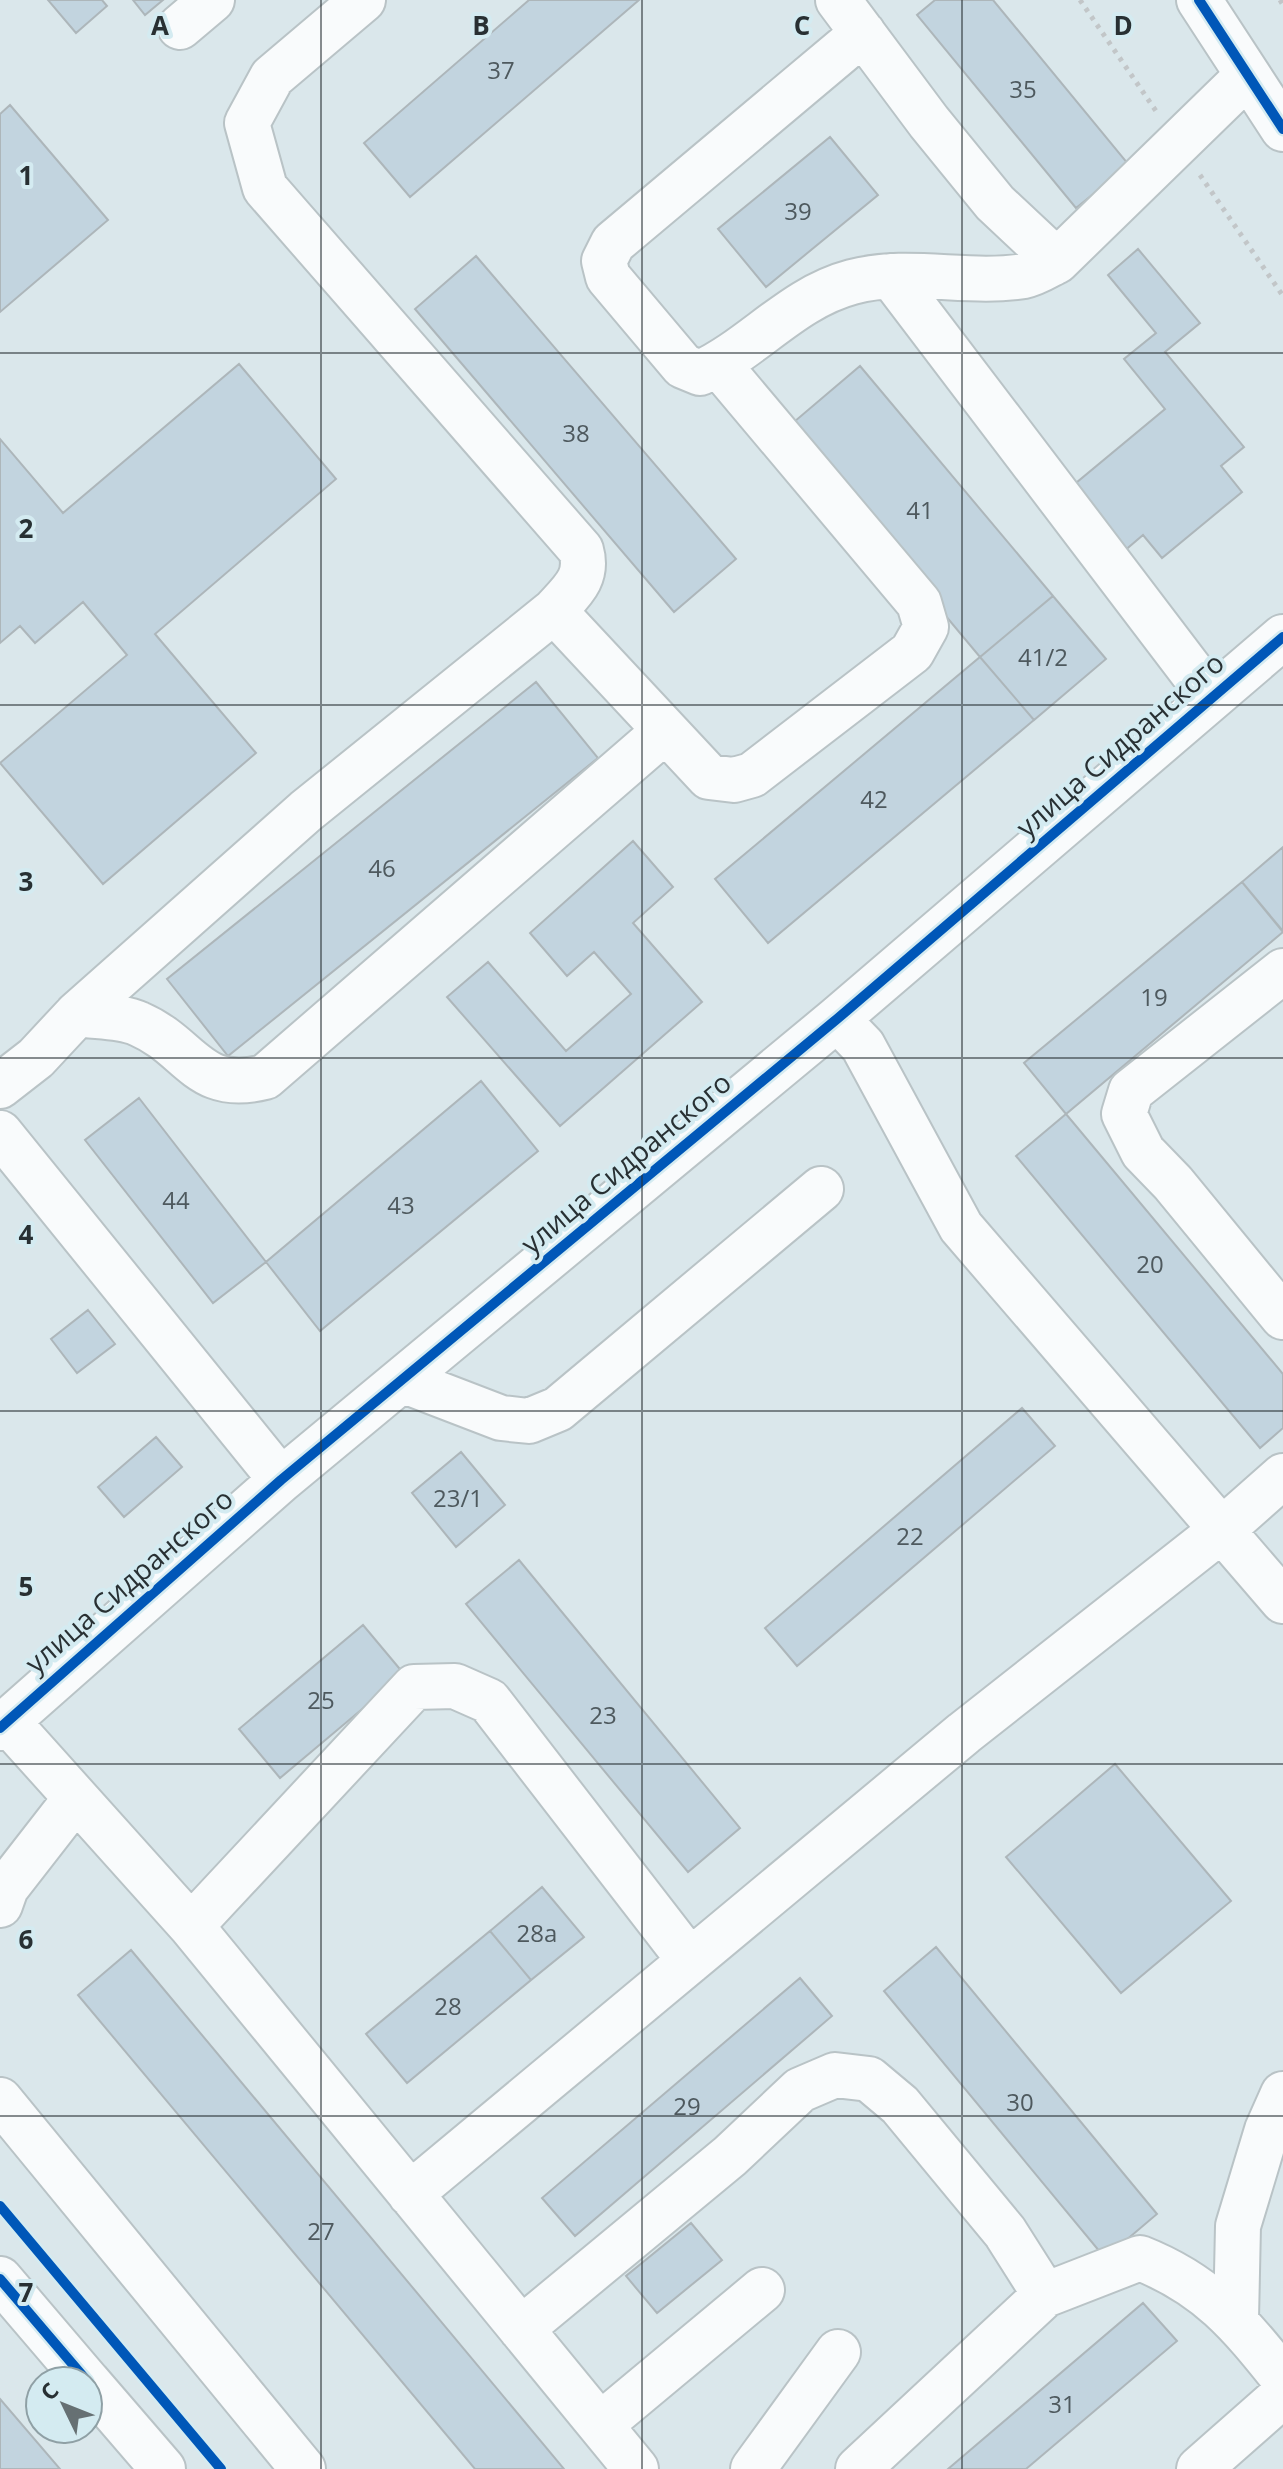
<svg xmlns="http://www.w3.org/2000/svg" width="1283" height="2469" viewBox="0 0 1283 2469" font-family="'Open Sans',sans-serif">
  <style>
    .building { fill: #c2d4df; stroke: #adb6ba; stroke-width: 2 }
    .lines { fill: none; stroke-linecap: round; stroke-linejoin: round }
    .minor-casing { stroke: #b9c3c6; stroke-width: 48 }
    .path { stroke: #c2c6c8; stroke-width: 5; stroke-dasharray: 4 6; stroke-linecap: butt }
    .minor { stroke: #f9fbfc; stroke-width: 44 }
    .cycleway-casing { stroke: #d4ebf1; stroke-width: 15 }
    .cycleway { stroke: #0057b8; stroke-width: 10 }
    .grid { fill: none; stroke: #283033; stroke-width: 2; stroke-opacity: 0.55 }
    .labels { text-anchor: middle; stroke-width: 8; stroke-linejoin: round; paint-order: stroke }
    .number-label { font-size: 24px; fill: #4e595e }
    .street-label { font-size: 28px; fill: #283033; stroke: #d4ebf1 }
    .grid-label { font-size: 26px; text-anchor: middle; font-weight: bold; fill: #283033; stroke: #d4ebf1; stroke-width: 8; stroke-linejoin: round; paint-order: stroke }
  </style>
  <rect width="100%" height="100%" fill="#dae7eb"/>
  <path class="building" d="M48,0H102L107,6L76,33Z
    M133,0H163L145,15Z
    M529,0H639L410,197L364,143Z
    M935,0H993L1129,165L1076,208L917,15Z
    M10,105L108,220L0,312V114Z
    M830,137L878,195L766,287L718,229Z
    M1138,249L1200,323L1165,352L1244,447L1221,466L1242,492L1162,558L1143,535L1123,552L1070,488L1165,409L1124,359L1156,333L1108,275Z
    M476,256L736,559L674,612L415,309Z
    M239,364L336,479L155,634L256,753L103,884L0,763L127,655L83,602L35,643L20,626L0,643V439L63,513Z
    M860,366L1053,596L980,657L788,427Z
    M1053,596L1106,659L1034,720L980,657Z
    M980,657L1034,720L768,943L715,879Z
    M536,682L598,758L228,1056L167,979Z
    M633,841L673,887L633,923L702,1002L560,1126L447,997L488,962L566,1051L631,994L594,952L567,976L530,933Z
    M1283,847V931L1242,882Z
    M1242,882L1283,932L1066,1114L1024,1063Z
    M481,1081L538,1151L320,1331L266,1262Z
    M139,1098L266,1262L213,1303L85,1140Z
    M1066,1114L1283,1374V1428L1260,1448L1016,1156Z
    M88,1310L115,1344L77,1373L51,1339Z
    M1022,1408L1055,1446L797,1666L765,1628Z
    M156,1437L182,1467L124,1517L98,1487Z
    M461,1452L505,1505L456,1547L412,1493Z
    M519,1560L740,1828L688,1872L466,1604Z
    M363,1625L404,1674L280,1778L239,1729Z
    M1115,1764L1231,1901L1121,1993L1006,1857Z
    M542,1887L584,1937L531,1980L490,1931Z
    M490,1931L531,1980L407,2083L366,2034Z
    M936,1947L1157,2214L1105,2258L884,1991Z
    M131,1950L564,2469H475L78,1995Z
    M800,1978L832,2016L575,2236L542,2198Z
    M691,2223L722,2260L657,2313L626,2276Z
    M1143,2303L1177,2341L1026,2469H948Z
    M0,2399L60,2469H0Z"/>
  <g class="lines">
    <defs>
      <path id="minor" d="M838,0L929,122L995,203L1057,261
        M1199,0L1283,129
        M180,27L212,0
        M863,33L613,243L604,261L608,277L683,366L700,373C754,348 792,298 852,282C908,267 968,285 1024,276C1035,274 1047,266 1057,261L1248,75
        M891,276L1211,697
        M554,611L709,777L734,780L752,775L912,652L926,627L919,603L718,364
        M1283,971L1131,1091L1124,1114L1143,1152L1173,1183L1283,1317
        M77,1014C96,1017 122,1016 139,1024C192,1047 197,1094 265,1077L665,731
        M837,1019L863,1046L961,1227L1283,1601
        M0,1086L36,1058L77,1014L306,811L554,611C572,591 589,578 581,550L265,188L247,123L272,77L363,0
        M0,1133L281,1480
        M402,1380L501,1418L529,1421L558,1409L821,1189
        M7,1721L191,1926L636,2469
        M0,1728L281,1480L837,1019L1283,637
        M0,1905L6,1888L76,1798
        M191,1926L414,1687L455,1686L489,1701L690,1961
        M0,2100L303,2469
        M410,2194L964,1733L1223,1529L1283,1476
        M0,2279L87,2381
        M1045,2295L1140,2258C1208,2285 1239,2323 1283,2378
        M1236,2319L1238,2226L1267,2130L1283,2094
        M521,2329L730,2156L800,2090L835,2075L869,2079L900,2105L1005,2232L1045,2295L858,2469
        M88,2382L163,2469
        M600,2425L762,2290
        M753,2469L838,2352
        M1199,2469L1283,2395"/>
    </defs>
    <use href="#minor" class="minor-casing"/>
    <path class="path" d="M1080,0L1156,111
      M1280,0L1283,5
      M1200,175L1283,296"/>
    <use href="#minor" class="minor"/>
    <defs>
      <path id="cycleway" d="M1199,0L1283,129
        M0,1728L281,1480L837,1019L1283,637
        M0,2206L221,2469
        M0,2279L87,2381"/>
    </defs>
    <use href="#cycleway" class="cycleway-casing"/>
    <use href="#cycleway" class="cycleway"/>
  </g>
  <path class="grid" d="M321,0V2469M642,0V2469M962,0V2469M0,353H1283M0,705H1283M0,1058H1283M0,1411H1283M0,1764H1283M0,2116H1283"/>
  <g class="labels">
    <g class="number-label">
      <text x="501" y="79">37</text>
      <text x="1023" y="98">35</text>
      <text x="798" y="220">39</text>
      <text x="576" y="442">38</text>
      <text x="920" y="519">41</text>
      <text x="1043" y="666">41/2</text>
      <text x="874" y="808">42</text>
      <text x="382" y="877">46</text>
      <text x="1154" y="1006">19</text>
      <text x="176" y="1209">44</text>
      <text x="401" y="1214">43</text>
      <text x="1150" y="1273">20</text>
      <text x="458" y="1507">23/1</text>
      <text x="910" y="1545">22</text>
      <text x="321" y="1709">25</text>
      <text x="603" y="1724">23</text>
      <text x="537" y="1942">28а</text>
      <text x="448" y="2015">28</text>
      <text x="1020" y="2111">30</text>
      <text x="687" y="2115">29</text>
      <text x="321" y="2240">27</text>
      <text x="1062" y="2413">31</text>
    </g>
    <g class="street-label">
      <text transform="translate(1120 745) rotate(-41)" y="10">улица Сидранского</text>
      <text transform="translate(626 1163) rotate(-40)" y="10">улица Сидранского</text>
      <text transform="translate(129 1581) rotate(-41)" y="10">улица Сидранского</text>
    </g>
  </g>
  <g class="grid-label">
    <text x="160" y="35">A</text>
    <text x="481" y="35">B</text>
    <text x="802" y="35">C</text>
    <text x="1123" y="35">D</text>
    <text x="26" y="185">1</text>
    <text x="26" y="538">2</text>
    <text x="26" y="891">3</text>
    <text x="26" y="1244">4</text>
    <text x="26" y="1596">5</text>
    <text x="26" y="1949">6</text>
    <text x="26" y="2302">7</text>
  </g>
  <g transform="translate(64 2405) rotate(313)"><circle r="38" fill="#d4ebf1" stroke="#8fa0a5" stroke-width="2"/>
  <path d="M0-6L14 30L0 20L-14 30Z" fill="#667073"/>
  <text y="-12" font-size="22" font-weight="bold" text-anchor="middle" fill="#283033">С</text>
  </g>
</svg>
